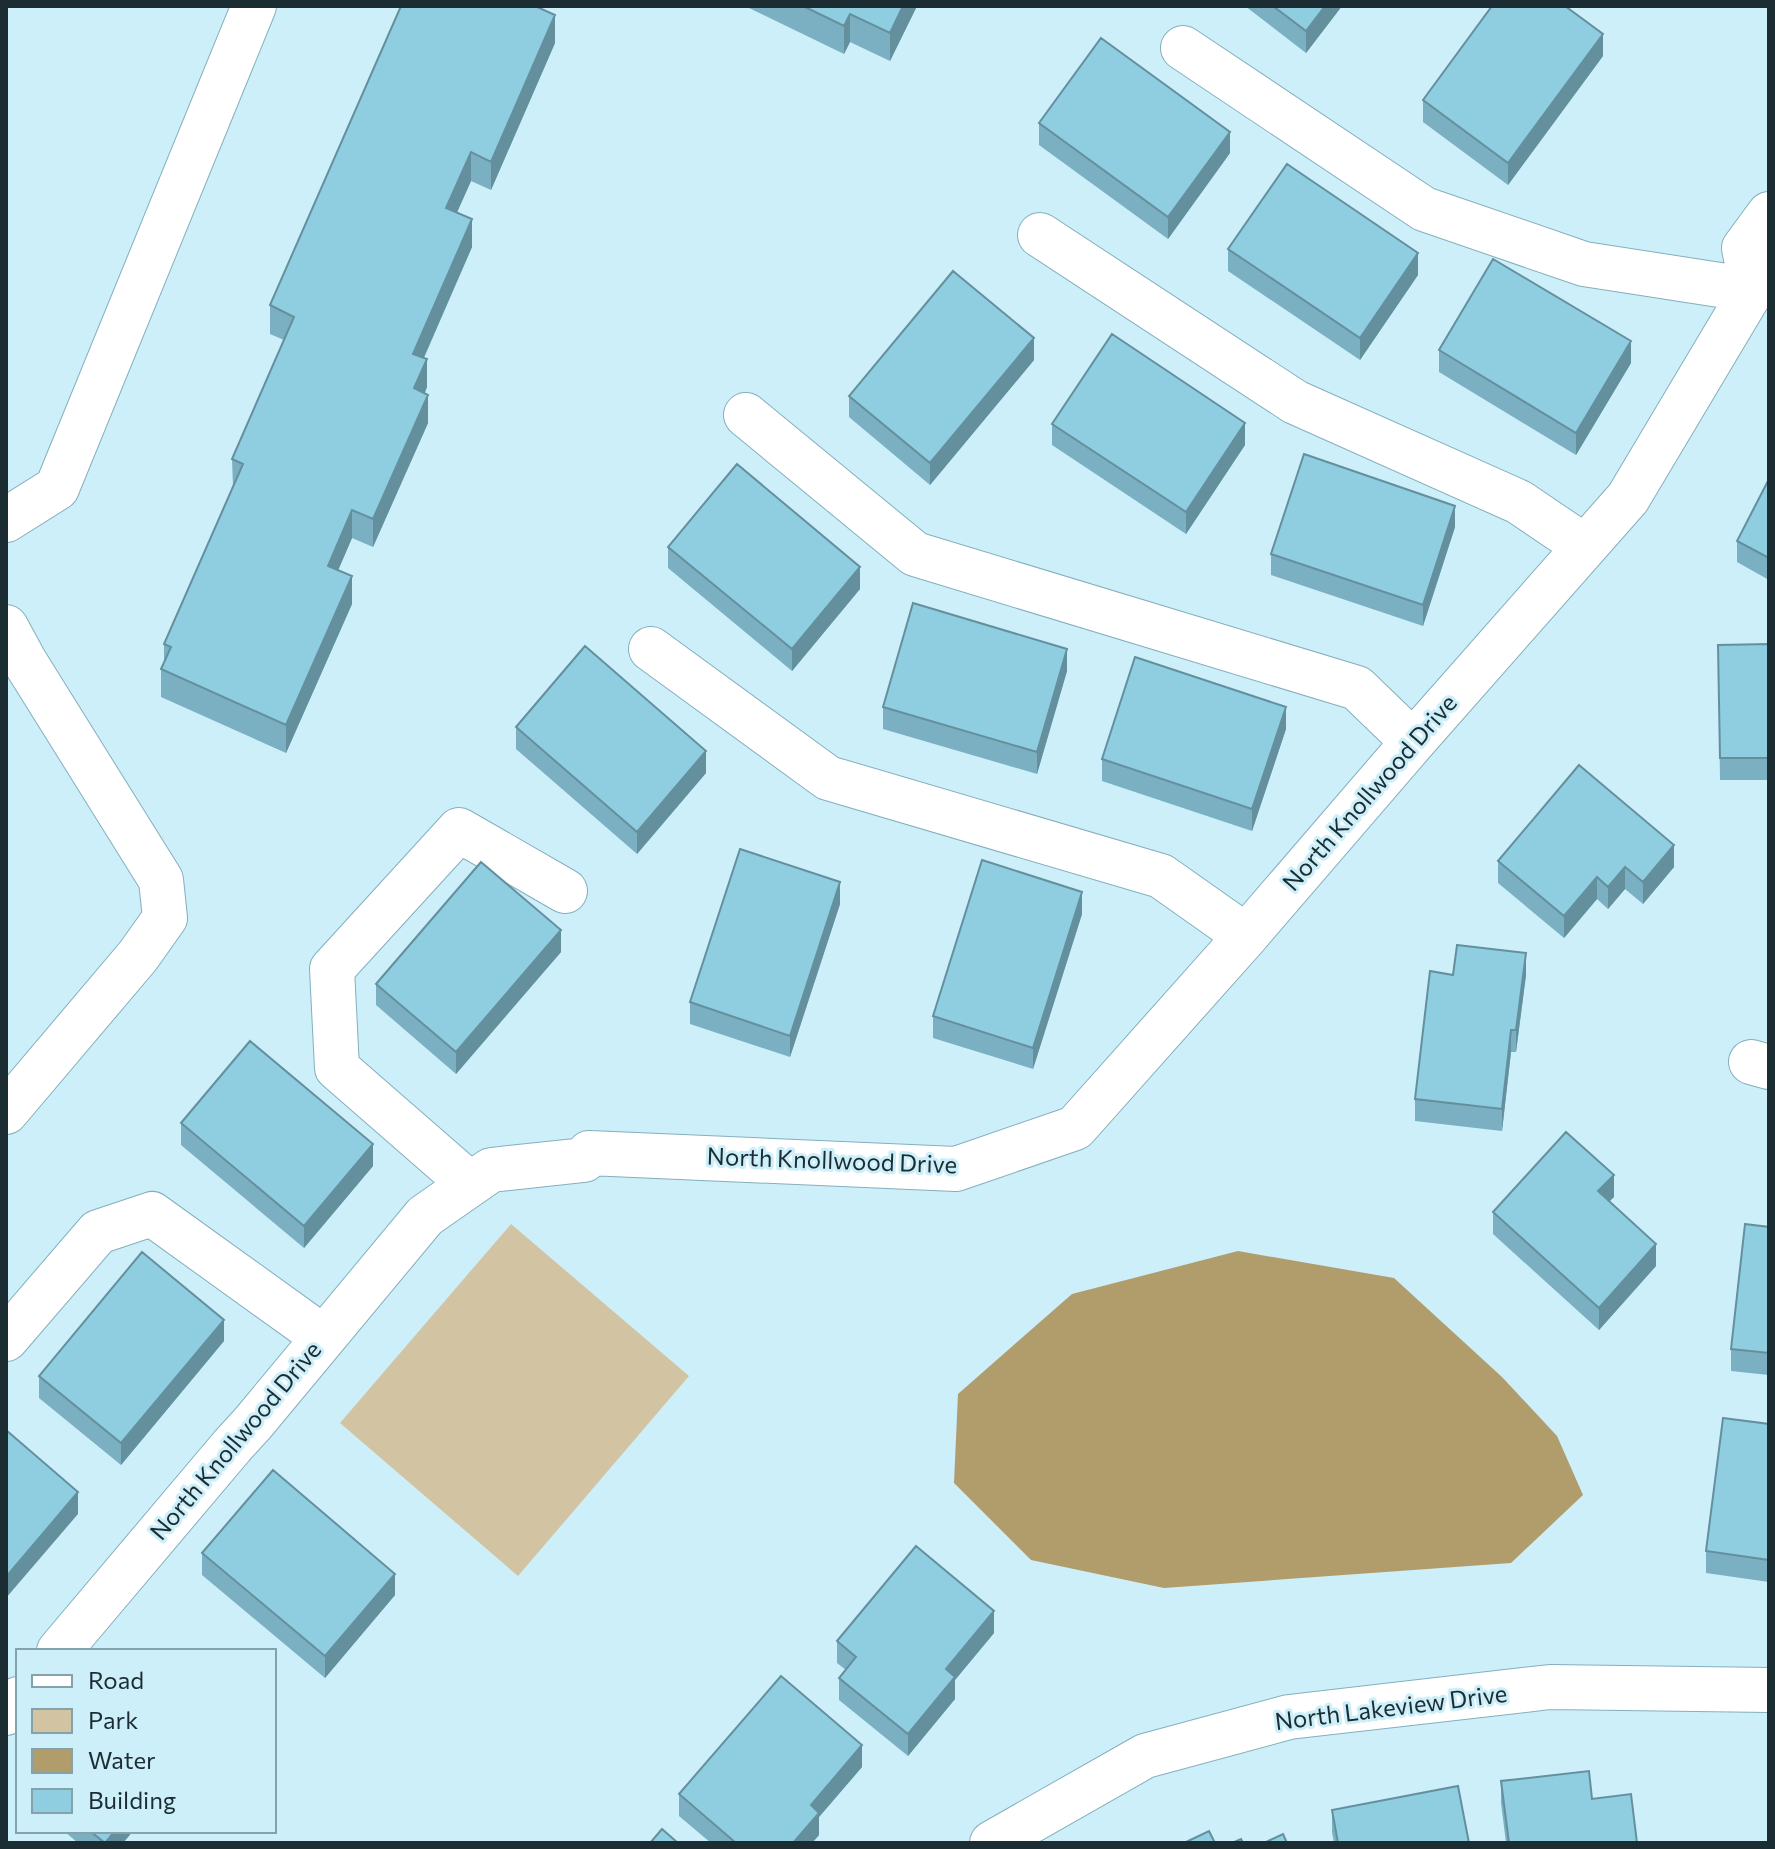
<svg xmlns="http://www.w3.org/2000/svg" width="1775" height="1849" viewBox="0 0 1775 1849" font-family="Commissioner,sans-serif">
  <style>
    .green { fill: #d2c3a3 }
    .water { fill: #b19c6c }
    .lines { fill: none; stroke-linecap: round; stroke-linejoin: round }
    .minor-casing { stroke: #85afbd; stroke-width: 46 }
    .minor { stroke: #fff; stroke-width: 44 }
    .wall { fill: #7bb0c2 }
    .shaded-wall { fill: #64909e }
    .building { fill: #8fcde1; stroke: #64909e; stroke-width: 2 }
    .labels { text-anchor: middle; stroke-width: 6; stroke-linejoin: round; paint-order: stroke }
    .street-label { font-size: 24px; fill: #1b2c32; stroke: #cceffa }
  </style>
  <rect width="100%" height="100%" fill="#cceffa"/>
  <path class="green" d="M511,1224L689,1376L518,1576L340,1423Z"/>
  <path class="water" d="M1238,1251L1394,1278L1502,1377L1557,1436L1583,1495L1511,1563L1164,1588L1031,1560L954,1483L958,1394L1072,1294Z"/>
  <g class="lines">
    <defs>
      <path id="minor" d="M1183,48L1424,209L1584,264L1752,290
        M1040,235L1295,402L1519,502L1584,546
        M1752,290L1744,248L1769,214
        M746,415L915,554L1357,688L1413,742
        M6,520L57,488L254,6
        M6,627L25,662L161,880L165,918L138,956L6,1112
        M651,649L828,778L1161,876L1246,936
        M1751,1062L1769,1067
        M470,1184L337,1068L332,969L459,830L565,891
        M6,1339L98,1232L152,1214L323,1337
        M59,1651L232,1446L253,1423L425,1216L491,1170L584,1160L589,1153L956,1169L1075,1128L1246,936L1413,742L1628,498L1752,290L1769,285
        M6,1713L18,1699
        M992,1843L1145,1756L1289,1717L1550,1687L1769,1690"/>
    </defs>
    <use href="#minor" class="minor-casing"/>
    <use href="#minor" class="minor"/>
  </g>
  <path class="wall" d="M745,6H917L890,61L850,42L844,54Z
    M1245,6H1342L1306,53Z
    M555,43L491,190L471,181L457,213L472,247L424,358L427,387L425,393L428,423L373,547L352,538L338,570L352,604L286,753L161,697V669L164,662V644L233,487L232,459L284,340L270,334V305Z
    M1603,56L1508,185L1423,122V100Z
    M1039,123L1230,153L1168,239L1039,145Z
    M1228,249L1418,275L1360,360L1228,271Z
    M1439,350L1631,363L1576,455L1439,372Z
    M1034,360L930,485L849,417V396Z
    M1052,424L1245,445L1186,534L1052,445Z
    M1769,479V580L1737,562V541Z
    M1455,527L1423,626L1271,575V554Z
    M668,547L860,589L792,671L668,568Z
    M1769,644V780H1720L1718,645Z
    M1067,671L1037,774L883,729V707Z
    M516,727L706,773L637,854L516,749Z
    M1286,729L1252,831L1102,781V759Z
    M1498,861L1674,867L1643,904L1625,889L1608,909L1597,899L1564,938L1498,883Z
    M840,904L790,1057L690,1024V1002Z
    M1082,914L1033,1069L933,1038V1016Z
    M561,952L456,1074L376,1005V984Z
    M1453,975H1526L1516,1052H1511L1502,1131L1415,1121V1099Z
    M181,1123L373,1166L304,1248L181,1145Z
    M1614,1197L1609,1201L1656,1266L1599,1330L1493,1234V1212Z
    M1769,1227V1375L1731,1371V1349Z
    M224,1341L121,1465L39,1398V1376Z
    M1769,1424V1582L1706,1573V1551Z
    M202,1553L395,1595L325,1678L202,1575Z
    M994,1633L955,1680V1699L908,1756L839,1700V1678L846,1670L837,1663V1641Z
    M862,1767L819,1817V1835L812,1843H711L679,1816V1794Z
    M1501,1781L1592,1799L1637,1843H1506L1501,1803Z
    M1332,1810L1469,1843H1334L1332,1832Z
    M64,1831H133L123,1843H78Z"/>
  <path class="shaded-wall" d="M903,6H917L890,61V33Z
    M1325,6H1342L1306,53V31Z
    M850,14V42L844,54V26Z
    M555,15V43L491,190V162Z
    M1603,34V56L1508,185V163Z
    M1230,132V153L1168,239V217Z
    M471,152V181L446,236V208Z
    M472,219V247L413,382V354Z
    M1418,253V275L1360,360V338Z
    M1034,338V360L930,485V463Z
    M1631,341V363L1576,455V433Z
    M427,359V387L414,416V388Z
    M428,395V423L373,547V519Z
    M1245,423V445L1186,534V512Z
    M1455,506V527L1423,626V605Z
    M352,510V538L328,594V566Z
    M860,567V589L792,671V649Z
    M352,576V604L286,753V725Z
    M1067,649V671L1037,774V752Z
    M1286,707V729L1252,831V809Z
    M706,751V773L637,854V832Z
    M1674,845V867L1643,904V882Z
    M1625,867V889L1608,909V887Z
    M1597,877V899L1564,938V916Z
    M840,882V904L790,1057V1036Z
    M1082,892V914L1033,1069V1048Z
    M561,930V952L456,1074V1052Z
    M1526,953V975L1516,1052V1030Z
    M1511,1030V1052L1502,1131V1109Z
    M373,1144V1166L304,1248V1226Z
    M1614,1175V1197L1598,1213V1191Z
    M1656,1244V1266L1599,1330V1308Z
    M224,1320V1341L121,1465V1443Z
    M78,1492V1514L6,1598V1577Z
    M395,1574V1595L325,1678V1656Z
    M994,1611V1633L955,1680V1699L908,1756V1734L946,1669Z
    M862,1745V1767L819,1817V1835L812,1843H793L811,1805Z
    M115,1831H133L123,1843H105Z"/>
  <path class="building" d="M401,6H535L555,15L491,162L471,152L446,208L472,219L413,354L427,359L414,388L428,395L373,519L352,510L328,566L352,576L286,725L161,669L171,647L164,644L243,464L232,459L294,317L270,305Z
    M803,6H903L890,33L850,14L844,26Z
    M1273,6H1325L1306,31Z
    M1492,6H1565L1603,34L1508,163L1423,100Z
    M1101,38L1230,132L1168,217L1039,123Z
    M1287,164L1418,253L1360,338L1228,249Z
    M1493,259L1631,341L1576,433L1439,350Z
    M953,271L1034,338L930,463L849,396Z
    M1112,334L1245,423L1186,512L1052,424Z
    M1304,454L1455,506L1423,605L1271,554Z
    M737,464L860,567L792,649L668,547Z
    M1769,479V558L1737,541Z
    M913,603L1067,649L1037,752L883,707Z
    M1769,644V758H1720L1718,645Z
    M585,646L706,751L637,832L516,727Z
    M1135,657L1286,707L1252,809L1102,759Z
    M1579,765L1674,845L1643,882L1625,867L1608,887L1597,877L1564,916L1498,861Z
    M740,849L840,882L790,1036L690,1002Z
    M982,860L1082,892L1033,1048L933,1016Z
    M481,862L561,930L456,1052L376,984Z
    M1457,945L1526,953L1516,1030H1511L1502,1109L1415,1099L1430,971L1453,975Z
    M250,1041L373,1144L304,1226L181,1123Z
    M1566,1132L1614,1175L1598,1191L1656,1244L1599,1308L1493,1212Z
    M1745,1224L1769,1227V1353L1731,1349Z
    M142,1252L224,1320L121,1443L39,1376Z
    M1723,1418L1769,1424V1560L1706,1551Z
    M6,1430L78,1492L6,1577Z
    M273,1470L395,1574L325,1656L202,1553Z
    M916,1546L994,1611L946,1669L955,1677L908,1734L839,1678L856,1657L837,1641Z
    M781,1676L862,1745L811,1805L819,1813L793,1843H736L679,1794Z
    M1589,1771L1592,1799L1631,1794L1637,1843H1509L1501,1781Z
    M1458,1786L1469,1843H1338L1332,1810Z
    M662,1829L678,1843H650Z
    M90,1831H115L105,1843Z
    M1209,1831L1215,1843H1184Z
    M1283,1834L1287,1843H1264Z
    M1241,1839L1243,1843H1232Z"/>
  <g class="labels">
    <g class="street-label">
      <text transform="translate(1370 793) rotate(-49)" y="8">North Knollwood Drive</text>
      <text transform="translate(832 1161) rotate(2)" y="8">North Knollwood Drive</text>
      <text transform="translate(236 1441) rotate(-50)" y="8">North Knollwood Drive</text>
      <text transform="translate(1391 1708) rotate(-7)" y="8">North Lakeview Drive</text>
    </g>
  </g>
  <rect width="1775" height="1849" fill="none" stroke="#1b2c32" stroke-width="16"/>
  <rect x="16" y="1649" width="260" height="184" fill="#cceffa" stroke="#85a1aa" stroke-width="2"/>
  <rect x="32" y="1675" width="40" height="12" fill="#ffffff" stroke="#85a1aa" stroke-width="2"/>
  <text x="88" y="1689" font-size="24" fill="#1b2c32">Road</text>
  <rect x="32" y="1709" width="40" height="24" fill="#d2c3a3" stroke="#85a1aa" stroke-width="2"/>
  <text x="88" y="1729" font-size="24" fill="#1b2c32">Park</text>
  <rect x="32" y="1749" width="40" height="24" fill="#b19c6c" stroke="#85a1aa" stroke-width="2"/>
  <text x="88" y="1769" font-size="24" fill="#1b2c32">Water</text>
  <rect x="32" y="1789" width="40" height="24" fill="#8fcde1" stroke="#85a1aa" stroke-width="2"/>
  <text x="88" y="1809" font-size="24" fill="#1b2c32">Building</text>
</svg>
